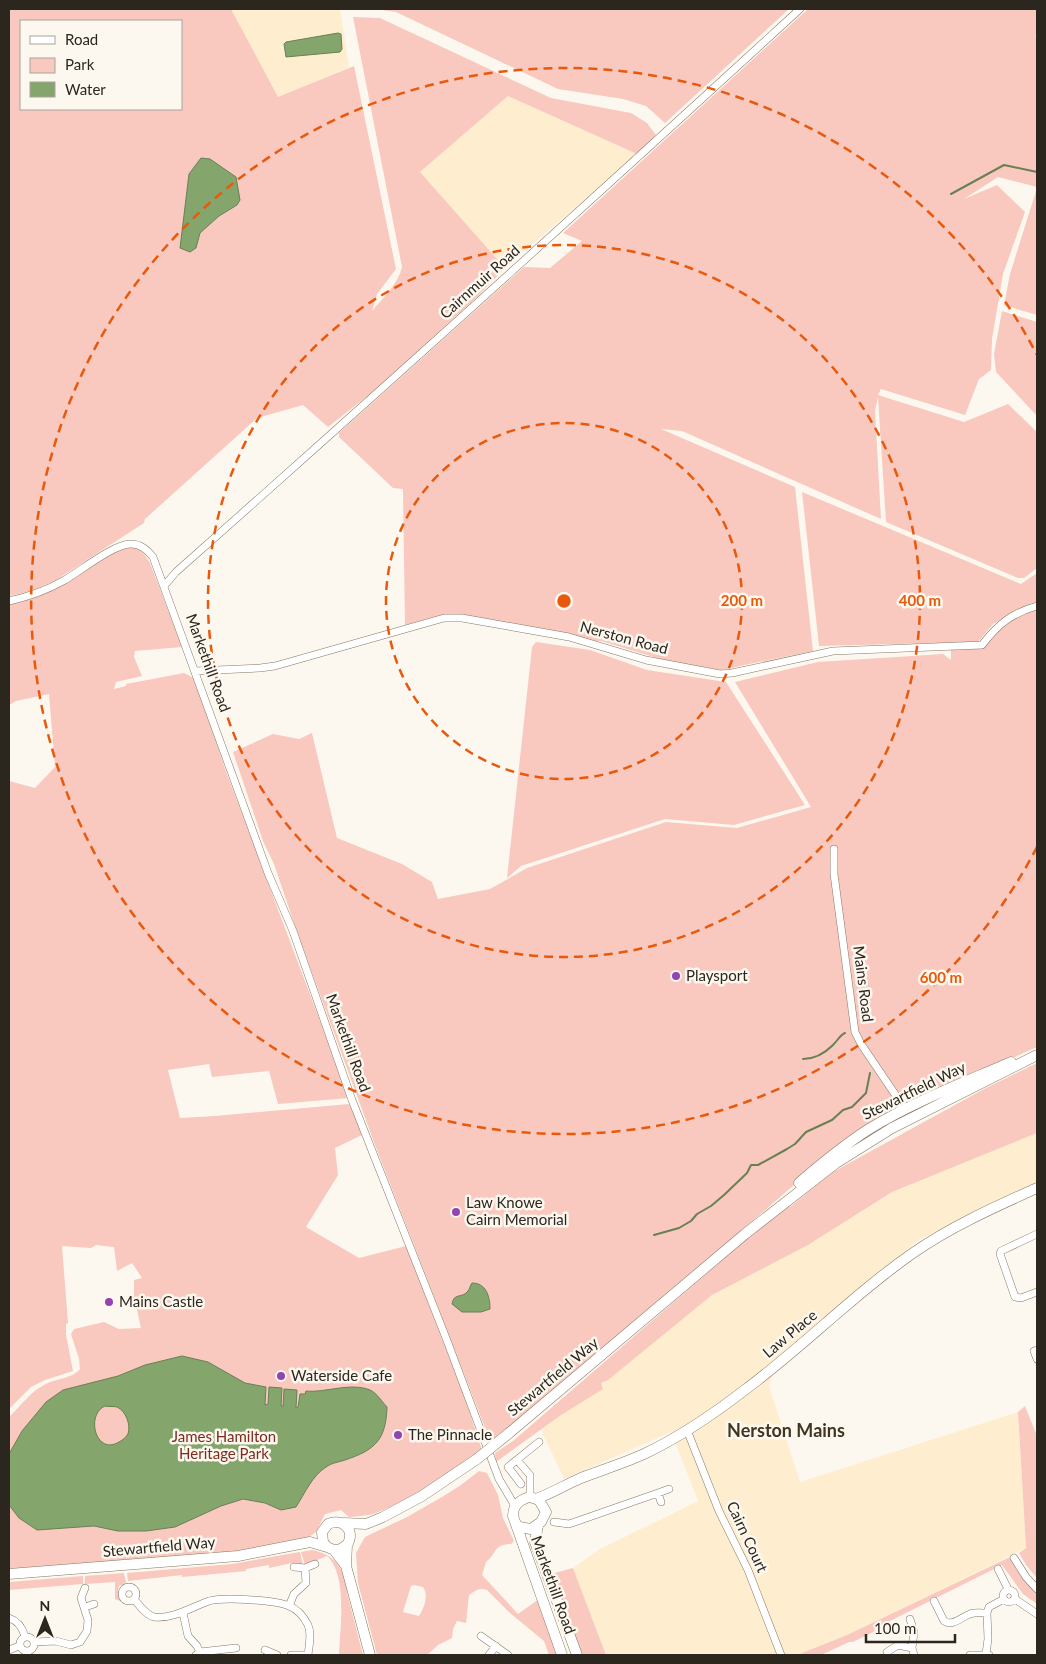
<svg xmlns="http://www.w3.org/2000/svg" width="1046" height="1664" viewBox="0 0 1046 1664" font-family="Lato,sans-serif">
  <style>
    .built { fill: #feeecf }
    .green { fill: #f9c8be; fill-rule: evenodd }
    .water { fill: #84a66c; stroke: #698055; fill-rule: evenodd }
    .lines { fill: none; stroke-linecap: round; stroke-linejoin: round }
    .stream { stroke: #698055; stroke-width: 2 }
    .street-casing { stroke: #847964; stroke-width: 8 }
    .secondary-casing { stroke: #847964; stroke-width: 11 }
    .street { stroke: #fff; stroke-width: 7 }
    .secondary { stroke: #fff; stroke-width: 10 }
    .secondary-bridge-casing { stroke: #847964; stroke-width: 11; stroke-linecap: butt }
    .secondary-bridge { stroke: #fff; stroke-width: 10 }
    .ring { fill: none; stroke: #e8590c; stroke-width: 2.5; stroke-dasharray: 9 6 }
    .poi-dot { fill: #9343b2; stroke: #fdf8ef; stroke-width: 2 }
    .labels { text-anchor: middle; stroke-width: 5; stroke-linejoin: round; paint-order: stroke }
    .street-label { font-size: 15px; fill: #2b261e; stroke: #fdf8ef }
    .poi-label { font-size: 15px; fill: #2b261e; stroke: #fdf8ef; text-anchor: start }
    .park-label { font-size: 15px; fill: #7e2a1d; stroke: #fdf8ef }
    .quarter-label { font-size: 18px; font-weight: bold; fill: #3f3522; stroke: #fdf8ef }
    .centre { fill: #e8590c; stroke: #fdf8ef; stroke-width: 2.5 }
    .ring-label { font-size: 15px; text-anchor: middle; font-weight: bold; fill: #e8590c; stroke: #fdf8ef; stroke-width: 5; stroke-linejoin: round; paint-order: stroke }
  </style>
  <rect width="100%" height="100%" fill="#fdf8ef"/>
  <path class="built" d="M231,9H340L349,67L278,98Z
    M508,96L637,154L505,268L420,172Z
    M1037,1133V1187L920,1239L778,1358L769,1386L800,1482L1018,1412L1026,1548L847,1635L797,1655H606L573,1568L600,1549L698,1501L671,1432L564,1479L541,1430L712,1295L808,1245L892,1192Z"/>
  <path class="green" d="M9,9H231L278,97L354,66L396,269L377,294L372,311C383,298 398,284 402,267L353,17L380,18L551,98L631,113L647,123L656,135L637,154L508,96L420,172L505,268L478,296L375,390L328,427L303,405L257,418L145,519L144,523L56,580L31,591L9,596ZM21,21H181V109H21Z
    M375,9H789L665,123L646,106L623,99L558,89L396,12Z
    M808,9H1037V36L1034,37H1037V187L998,177L964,199L997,185L1025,212L1003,274L992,339L991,370L979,379L965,415L881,389L878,395L964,422L1008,404L1037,432V568L1024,578H1018L886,522L878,397L875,411L881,519L682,431L661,429L795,487L813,651L721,670L667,661L601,641H595L461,615H441L405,625L403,489L393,488L339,437V433L524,267L550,268L582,241L563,233Z
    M1036,191H1037V315L1004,305L1010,274Z
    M1002,311L1037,322V416L996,372L994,354Z
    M802,492L1021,584L1037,573V602L1017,610L993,624L978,642L819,646Z
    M126,547C140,547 143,552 150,563L182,647L135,651L134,657L142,676L116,682L114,689L126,686V684L184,673L196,679L224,766L349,1098L278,1104L269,1071L212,1077L209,1064L168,1070L180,1118L215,1116L349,1104L364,1134L335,1148L338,1175L306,1227L359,1258L406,1246L464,1396L482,1450C448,1473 414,1498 376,1513C368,1516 358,1516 349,1517L341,1510L325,1514L316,1532L306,1539L277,1546L191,1557L9,1569V1417C20,1407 30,1392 44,1385C56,1378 72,1379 80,1369L79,1359L71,1334L74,1329L104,1322L119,1329L141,1328L134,1296V1280L142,1278L132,1263L117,1271L114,1247L96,1245L91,1248L62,1246L68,1323L66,1324V1335L73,1371L45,1380L31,1387L9,1409V781L35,788L55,767L49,694L16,701L9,705V602L24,599Z
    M1037,608V1047L916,1101C908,1102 905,1100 900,1093L894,1097V1105L888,1114L826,1157L686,1279L491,1443L375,1145L295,926L274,864L263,841L233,752L273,734L299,739L312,733L337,838L402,864L432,882L438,899L490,889L527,868L666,822L737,828L811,807L735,682L818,662L943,654L951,660V650L982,648L1005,623Z
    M536,642L590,650L647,670L726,682L805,805L734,825L665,819L521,866L507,878L532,647Z
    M1037,1063V1133L892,1192L808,1245L712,1295L608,1380L601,1383L603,1389L561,1415L496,1462L495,1453L513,1441L749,1237L788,1205L790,1207L831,1173L984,1089Z
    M1025,1406L1037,1436V1578L1026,1565L1019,1553L1026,1548L1018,1412Z
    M479,1471L487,1473L498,1495L503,1518L514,1541L511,1544C492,1545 498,1553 486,1562L482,1575L518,1614L539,1599L559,1655H549L544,1641L510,1613L487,1590C479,1587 475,1591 469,1595L466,1623L457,1621L453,1629L452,1638L438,1645L427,1655H377L358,1583L356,1553L365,1537L407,1517L442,1497L461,1485ZM414,1585L423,1587C429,1596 424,1608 419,1616L403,1612L411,1586Z
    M312,1550C336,1555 345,1569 347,1593L363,1655H339C340,1629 348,1575 327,1556L305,1565L301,1552Z
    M300,1552L303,1565L292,1563L269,1568V1565L246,1569V1571L182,1577V1575L128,1581L127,1573L232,1564Z
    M1010,1557L1017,1569L1037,1592V1604L1023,1594L1002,1565L874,1629L875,1631L853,1642H849L821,1655H797L847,1635Z
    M573,1568L606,1655H581L551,1574Z
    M124,1573L126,1583L121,1586L120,1585C116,1590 119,1597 122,1602L115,1599V1582L85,1584V1576Z
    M83,1576V1584L9,1590V1582Z"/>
  <path class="water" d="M338,33L341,34L342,49L340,52L286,57L284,44L286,42Z
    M201,158L210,159L236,177L240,200L237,205L219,216L200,233L196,248L190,252L180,248L189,174Z
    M472,1283C486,1283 490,1296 490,1309L481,1312H462L452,1304C454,1292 462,1299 468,1291C470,1289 470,1285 472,1283Z
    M182,1356L208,1362L245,1383L266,1387L265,1405L268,1404L269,1387L282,1388L281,1406H283L284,1389L297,1390L296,1408L298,1407L300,1394H305L306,1391C326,1393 350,1382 370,1390C377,1393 382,1402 387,1407C386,1440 375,1450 345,1460C339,1462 331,1463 326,1467C312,1476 305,1493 296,1507L281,1510L265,1503L243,1499L221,1506L175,1527L146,1531H118L94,1526L37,1530L19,1518L9,1505V1454L22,1431L46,1402L63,1390L118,1376L145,1365ZM105,1406C109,1407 113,1406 117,1407C126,1411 131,1425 128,1434C126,1437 123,1440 119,1442C96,1456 85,1415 105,1406Z"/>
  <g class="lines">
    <path class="stream" d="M951,194L1004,165L1037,172
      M803,1059C814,1059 825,1053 833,1045C838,1040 840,1035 845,1033
      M654,1235L679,1228L691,1221L697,1214L711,1206L724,1195L747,1173L751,1165H758L787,1149L795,1144L806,1132L832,1120L843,1110L852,1107L866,1093L870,1073"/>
    <defs>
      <path id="street" d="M164,586L176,572C386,386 594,198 800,9
        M9,601C27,597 47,590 63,581C79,572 115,543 131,544C141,544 147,550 153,557L268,873L293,931L352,1100L446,1338L499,1479L515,1506
        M195,671L260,668L275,666L444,618H462L569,637L646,660L720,674L732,673L833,651L982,645C998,624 1012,613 1037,606
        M834,849V874L855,1032L861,1044L905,1109
        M1037,1234L1001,1251L1000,1254L1015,1297L1021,1298L1037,1292
        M1037,1350L1034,1351L1037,1359
        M687,1430L719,1511L748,1570L781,1655
        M517,1460L530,1475V1497
        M521,1484L508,1467L539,1442
        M658,1493L669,1489
        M554,1522L569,1524L658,1493L661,1502
        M1014,1558L1026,1577L1037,1589
        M294,1567L305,1568L315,1564
        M998,1569L1008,1589
        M122 1594a7 7 0 1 1 14 0a7 7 0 1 1-14 0Z
        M1003 1596a6 6 0 1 1 12 0a6 6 0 1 1-12 0Z
        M134,1599C139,1605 146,1615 154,1617C173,1619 192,1607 209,1601C224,1597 275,1600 289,1606C297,1609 304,1617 308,1625C312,1634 309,1646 308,1655
        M1015,1599L1037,1614
        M934,1601L944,1621C953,1627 961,1617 970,1614C975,1612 981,1613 987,1613
        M289,1606L294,1594L306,1583L305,1568
        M85,1607L94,1604
        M183,1613L188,1636L197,1646L200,1652
        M9,1618C18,1621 22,1627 25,1636
        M910,1619L914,1632L912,1648L914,1655
        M481,1636L508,1655
        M20 1644a7 7 0 1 1 14 0a7 7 0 1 1-14 0Z
        M34,1642L56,1641L71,1645L80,1642L87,1631L88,1620L81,1598L85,1588
        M9,1650L19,1646
        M265,1650L277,1655
        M887,1652L898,1645L912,1648
        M986,1654L988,1639L987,1613L989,1607L1004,1599
        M196,1655L200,1652L236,1648
        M291,1655H308
        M489,1655L496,1646
        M970,1655H989"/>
      <path id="secondary" d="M799,1183C821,1164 844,1145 869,1129C913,1102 963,1083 1011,1062
        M508,1434L745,1234L836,1163L892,1128L1037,1055
        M536,1499C552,1493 565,1485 581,1478C602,1470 624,1463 644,1454C680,1437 715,1413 746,1389C804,1346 854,1294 913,1253C952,1226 995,1207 1037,1188
        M344,1523L366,1524L383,1517L422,1496L477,1459
        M516,1524L519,1527L531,1529L541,1522L546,1512L539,1500L530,1497C519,1500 513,1505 513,1516L562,1655
        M538,1525L535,1542L577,1655
        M347,1545L346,1566L370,1655
        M334,1550H339L347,1545C356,1531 343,1517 328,1524L322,1532L323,1542L327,1547L334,1550L346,1566
        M9,1574L238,1556L310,1542L327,1547"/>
    </defs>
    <use href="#street" class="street-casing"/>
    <use href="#secondary" class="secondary-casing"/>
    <use href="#street" class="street"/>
    <use href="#secondary" class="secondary"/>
    <defs>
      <path id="secondary-bridge" d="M477,1459L508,1434"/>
    </defs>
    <use href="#secondary-bridge" class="secondary-bridge-casing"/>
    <use href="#secondary-bridge" class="secondary-bridge"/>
  </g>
  <g class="ring">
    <circle cx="564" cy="601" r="178"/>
    <circle cx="564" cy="601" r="356"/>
    <path d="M1037 847A533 533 0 1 1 1037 355"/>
  </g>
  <g class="poi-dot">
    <circle cx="676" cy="976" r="5"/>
    <circle cx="456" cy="1212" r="5"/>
    <circle cx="109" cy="1302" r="5"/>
    <circle cx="281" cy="1376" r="5"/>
    <circle cx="398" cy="1435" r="5"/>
  </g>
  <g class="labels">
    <g class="street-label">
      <text transform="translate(480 282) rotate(-42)" y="5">Cairnmuir Road</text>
      <text transform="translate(624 638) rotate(15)" y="5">Nerston Road</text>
      <text transform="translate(208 663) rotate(70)" y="5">Markethill Road</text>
      <text transform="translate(863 984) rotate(83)" y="5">Mains Road</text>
      <text transform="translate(348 1043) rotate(70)" y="5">Markethill Road</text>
      <text transform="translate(914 1091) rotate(-26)" y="5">Stewartfield Way</text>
      <text transform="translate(790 1334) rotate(-40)" y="5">Law Place</text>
      <text transform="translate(553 1377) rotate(-40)" y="5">Stewartfield Way</text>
      <text transform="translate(747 1537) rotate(65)" y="5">Cairn Court</text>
      <text transform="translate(159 1547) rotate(-5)" y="5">Stewartfield Way</text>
      <text transform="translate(553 1585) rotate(70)" y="5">Markethill Road</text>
    </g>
    <g class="poi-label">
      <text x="686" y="981">Playsport</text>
      <text x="466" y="1208">Law Knowe<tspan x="466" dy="17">Cairn Memorial</tspan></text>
      <text x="119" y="1307">Mains Castle</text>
      <text x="291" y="1381">Waterside Cafe</text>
      <text x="408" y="1440">The Pinnacle</text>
    </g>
    <g class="park-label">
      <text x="224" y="1442">James Hamilton<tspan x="224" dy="17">Heritage Park</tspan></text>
    </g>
    <g class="quarter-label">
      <text x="786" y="1437">Nerston Mains</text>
    </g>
  </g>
  <circle cx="564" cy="601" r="8" class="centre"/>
  <g class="ring-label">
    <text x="742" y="606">200 m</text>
    <text x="920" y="606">400 m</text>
    <text x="941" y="983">600 m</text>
  </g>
  <rect width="1046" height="1664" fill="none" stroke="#2b261e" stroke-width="20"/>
  <rect x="20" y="20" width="162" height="90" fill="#fdf8ef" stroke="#a9a49b"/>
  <rect x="30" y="36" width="25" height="8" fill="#ffffff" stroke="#a9a49b"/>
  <text x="65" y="45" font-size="15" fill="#2b261e">Road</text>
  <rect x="30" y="58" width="25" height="15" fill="#f9c8be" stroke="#a9a49b"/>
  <text x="65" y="70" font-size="15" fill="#2b261e">Park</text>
  <rect x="30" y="82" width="25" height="15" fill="#84a66c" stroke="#a9a49b"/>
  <text x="65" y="95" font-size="15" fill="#2b261e">Water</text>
  <g transform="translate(45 1619)" stroke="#fdf8ef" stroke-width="4" paint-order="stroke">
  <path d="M0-4L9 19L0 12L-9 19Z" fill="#2b261e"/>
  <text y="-8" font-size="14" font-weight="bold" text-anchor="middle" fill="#2b261e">N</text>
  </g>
  <path d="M866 1634v8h89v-8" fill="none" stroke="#2b261e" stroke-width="2.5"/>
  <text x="874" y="1634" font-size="15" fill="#2b261e" stroke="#fdf8ef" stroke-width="4" paint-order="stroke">100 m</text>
</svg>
